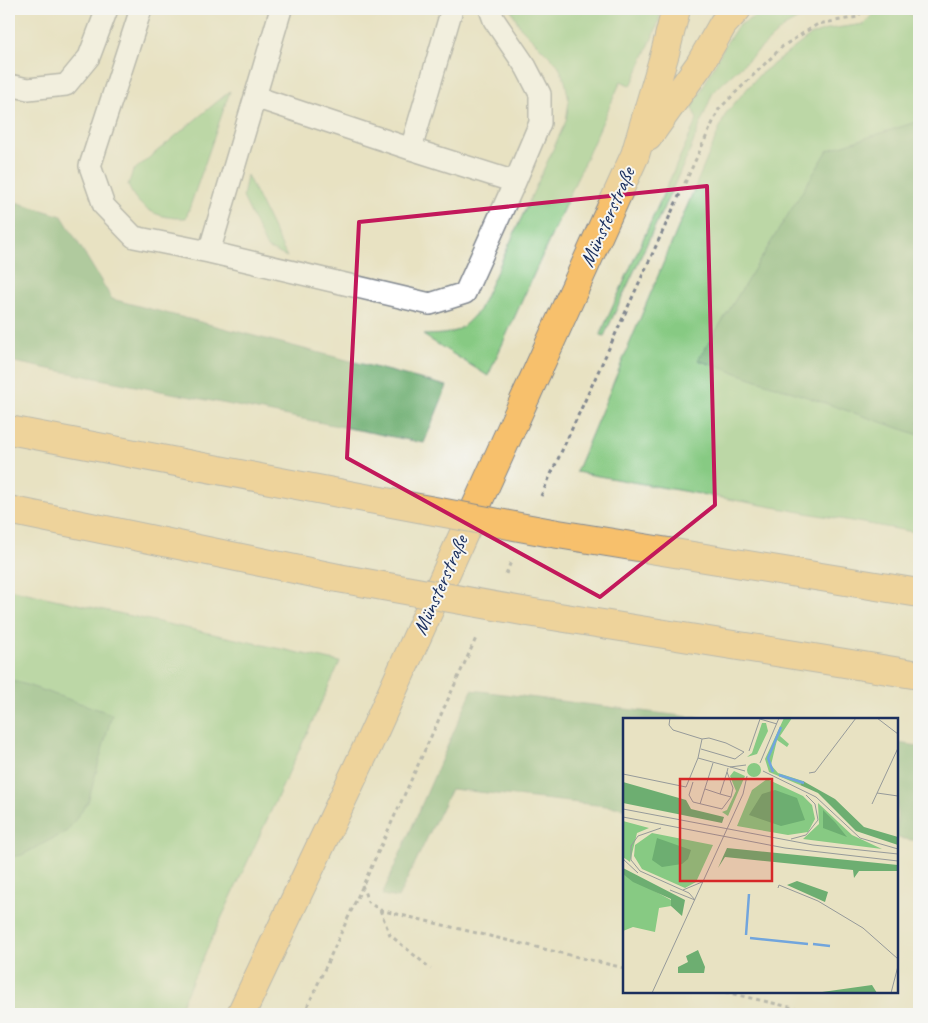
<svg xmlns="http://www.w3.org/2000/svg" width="928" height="1023" viewBox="0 0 928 1023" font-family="Caveat,sans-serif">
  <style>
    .green { fill: #87ca83; stroke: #517c70 }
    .forest { fill: #6dae71; stroke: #446e68 }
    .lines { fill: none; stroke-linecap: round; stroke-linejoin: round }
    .lane-casing { stroke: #828890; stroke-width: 24 }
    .primary-casing { stroke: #828890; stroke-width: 30 }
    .highway-casing { stroke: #828890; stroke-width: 30 }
    .path { stroke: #828890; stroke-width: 3; stroke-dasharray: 4 4; stroke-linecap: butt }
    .lane { stroke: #fff; stroke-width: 21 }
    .primary { stroke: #f7c06c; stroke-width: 28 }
    .highway { stroke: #f7c06c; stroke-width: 28 }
    .highway-bridge-casing { stroke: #828890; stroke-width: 30; stroke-linecap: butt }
    .highway-bridge { stroke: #f7c06c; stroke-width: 28 }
    .marked { fill: none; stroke: #c2185b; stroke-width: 4; stroke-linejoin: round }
    .labels { text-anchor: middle; stroke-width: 4; stroke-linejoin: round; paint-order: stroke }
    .street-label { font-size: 21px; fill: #1b2f5e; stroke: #f6f6f2 }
    .inset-river { fill: none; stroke: #71a5dd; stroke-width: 2.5 }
    .inset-road { fill: none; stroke: #969a9a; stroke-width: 1 }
    .view { fill: #d62828; fill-opacity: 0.15; stroke: #d62828; stroke-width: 2.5 }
    .inset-edge { fill: none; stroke: #1b2f5e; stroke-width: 2.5 }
  </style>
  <rect width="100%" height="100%" fill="#f6f6f2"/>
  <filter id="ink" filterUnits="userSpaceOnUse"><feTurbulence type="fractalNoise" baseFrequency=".02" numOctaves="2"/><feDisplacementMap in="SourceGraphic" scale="10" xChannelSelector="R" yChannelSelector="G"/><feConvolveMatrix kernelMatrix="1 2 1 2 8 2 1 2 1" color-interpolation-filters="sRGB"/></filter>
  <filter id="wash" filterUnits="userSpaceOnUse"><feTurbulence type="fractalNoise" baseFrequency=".0096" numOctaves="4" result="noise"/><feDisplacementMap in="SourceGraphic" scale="20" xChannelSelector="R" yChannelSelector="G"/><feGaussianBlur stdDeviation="1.12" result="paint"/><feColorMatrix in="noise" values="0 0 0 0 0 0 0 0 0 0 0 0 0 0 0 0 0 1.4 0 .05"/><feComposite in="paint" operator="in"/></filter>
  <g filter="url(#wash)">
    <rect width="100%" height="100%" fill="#e8e2c2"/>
    <path class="green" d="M511,9H662L657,27L631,86L621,81L488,376L423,335C454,334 458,334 479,310L566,121L569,101L565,81L558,65L520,27Z
      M767,9H838L811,12L784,27L713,92L689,153L604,336L600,335L697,119L692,108L725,45L738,26Z
      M876,9H897L919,18V533L576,472L726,113L759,75L811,35L829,29L864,24L872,16Z
      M230,91L186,218C159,219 138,210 128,185L133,171Z
      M247,175L287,257L267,248L243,197Z
      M9,589L340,662L177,1014H9Z"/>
    <path class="forest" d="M919,121V435L698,360L828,150Z
      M9,200L62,216L112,299L447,386L424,443L9,361Z
      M9,679L112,714L88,802L67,831L22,855L9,857Z
      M472,690L706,719H624V808L451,789L398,898L382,895Z
      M897,743L919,746V841L897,838Z"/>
  </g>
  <g filter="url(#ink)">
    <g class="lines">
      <defs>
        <path id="lane" d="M141,9L90,166L104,206L134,237L209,252L430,304L465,293L515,182
          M452,9L411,149L515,182L540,123V94L526,67L494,20L490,9
          M9,85L28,89L66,85L89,57L107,9
          M255,97L411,149
          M209,252L281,9"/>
        <path id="primary" d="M648,137L700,64L723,24L737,9
          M241,1014L369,743L635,155L665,53L676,9"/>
        <path id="highway" d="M9,430L370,499
          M9,510L338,578
          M552,533L919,593
          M528,612L919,675"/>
      </defs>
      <use href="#lane" class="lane-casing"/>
      <use href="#primary" class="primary-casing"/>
      <use href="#highway" class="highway-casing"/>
      <path class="path" d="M541,496L719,109L783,46L818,24L858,17L862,9
        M506,574L512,559
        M362,885L368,902L380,910L624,968
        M380,910L390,935L431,969
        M725,992L820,1014
        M304,1014L477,636"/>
      <use href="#lane" class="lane"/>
      <use href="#primary" class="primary"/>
      <use href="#highway" class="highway"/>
      <defs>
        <path id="highway-bridge" d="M370,499L552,533
          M338,578L528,612"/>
      </defs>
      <use href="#highway-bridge" class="highway-bridge-casing"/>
      <use href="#highway-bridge" class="highway-bridge"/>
    </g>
  </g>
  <path d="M0 0H928V1023H0ZM707,186L715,505L600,597L347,458L359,222Z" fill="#e8e2c2" fill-opacity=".55" fill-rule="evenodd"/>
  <path class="marked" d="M707,186L715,505L600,597L347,458L359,222Z"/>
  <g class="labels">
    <g class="street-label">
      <text transform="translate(607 217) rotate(-66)" y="7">Münsterstraße</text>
      <text transform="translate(440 585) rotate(-66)" y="7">Münsterstraße</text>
    </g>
  </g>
  <g transform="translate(623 718)">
    <rect width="275" height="275" fill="#e8e2c2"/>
    <path d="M161,0H169L157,18L166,26L164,29L154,22L148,47L155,55L180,63L177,67L146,54L142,41ZM139,5H143L145,13L134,36L124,39L129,35ZM124 52a7 7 0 1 1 14 0a7 7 0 1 1-14 0ZM111,53L122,58L105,98L99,94L104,92L113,73L107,58ZM144,61L180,78L189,87L192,101L185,114L165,117L114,108L129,72ZM195,85L229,117L259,131L180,121L196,106ZM0,103L26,110L14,115L7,144L0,139ZM29,115L90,127L73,164L62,170L19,151L11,138L12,127ZM0,156L48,182V188L36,190L32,214L10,209L0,213Z" fill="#87ca83"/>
    <path d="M180,63L212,81L241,109L275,119V127L233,113L195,75L177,67ZM0,64L63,82L68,91L101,99L99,105L0,85ZM152,72L174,80L182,102L158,108L126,97L139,76ZM200,92L212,104L224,119L200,110ZM34,120L68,132L65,141L59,146L39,149L29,142ZM104,130L275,147V153H236L231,160L230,152L102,139L95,150ZM0,150L62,182L59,198L48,188V181L10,164L0,156ZM174,163L205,174L202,184L164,167ZM75,232L82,249L81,255H55V249L65,244L63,238ZM249,267L254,275H183H192Z" fill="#6dae71"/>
    <path class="inset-river" d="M150,54L145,40L158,9M156,57L181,65M123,217L126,176M127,220L185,226M190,226L207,228"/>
    <path class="inset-road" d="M47,0L46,7L50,12L79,21L75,40L122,53M254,0L275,16M78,31L112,41L121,34L103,25L86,20L79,21M126,33L137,1L154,6M137,45L156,0M107,49L123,47M140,53L193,79L237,120L275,131M104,54L110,70L108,79L97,76L104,54L105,50M186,55L192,54L233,0M0,56L63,69L75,40M70,64L66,77L70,84L99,91L108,79M82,71L97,76M254,75L275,78M77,86L90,45M249,86L275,30M0,91L190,127L275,136M0,99L162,130L275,143M38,110L15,118L8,128V142L17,153L66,175L72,182M168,121L183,117L195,102L192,86L183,77M0,141L15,155M155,170L156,167L195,183L240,210L275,241M47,172L72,182M60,172L79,164M29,275L120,76L124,58M268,275L275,248"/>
    <path class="view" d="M57,61H149V163H57Z"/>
    <rect width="275" height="275" class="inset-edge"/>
  </g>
  <rect width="928" height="1023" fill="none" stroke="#f6f6f2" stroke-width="30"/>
</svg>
